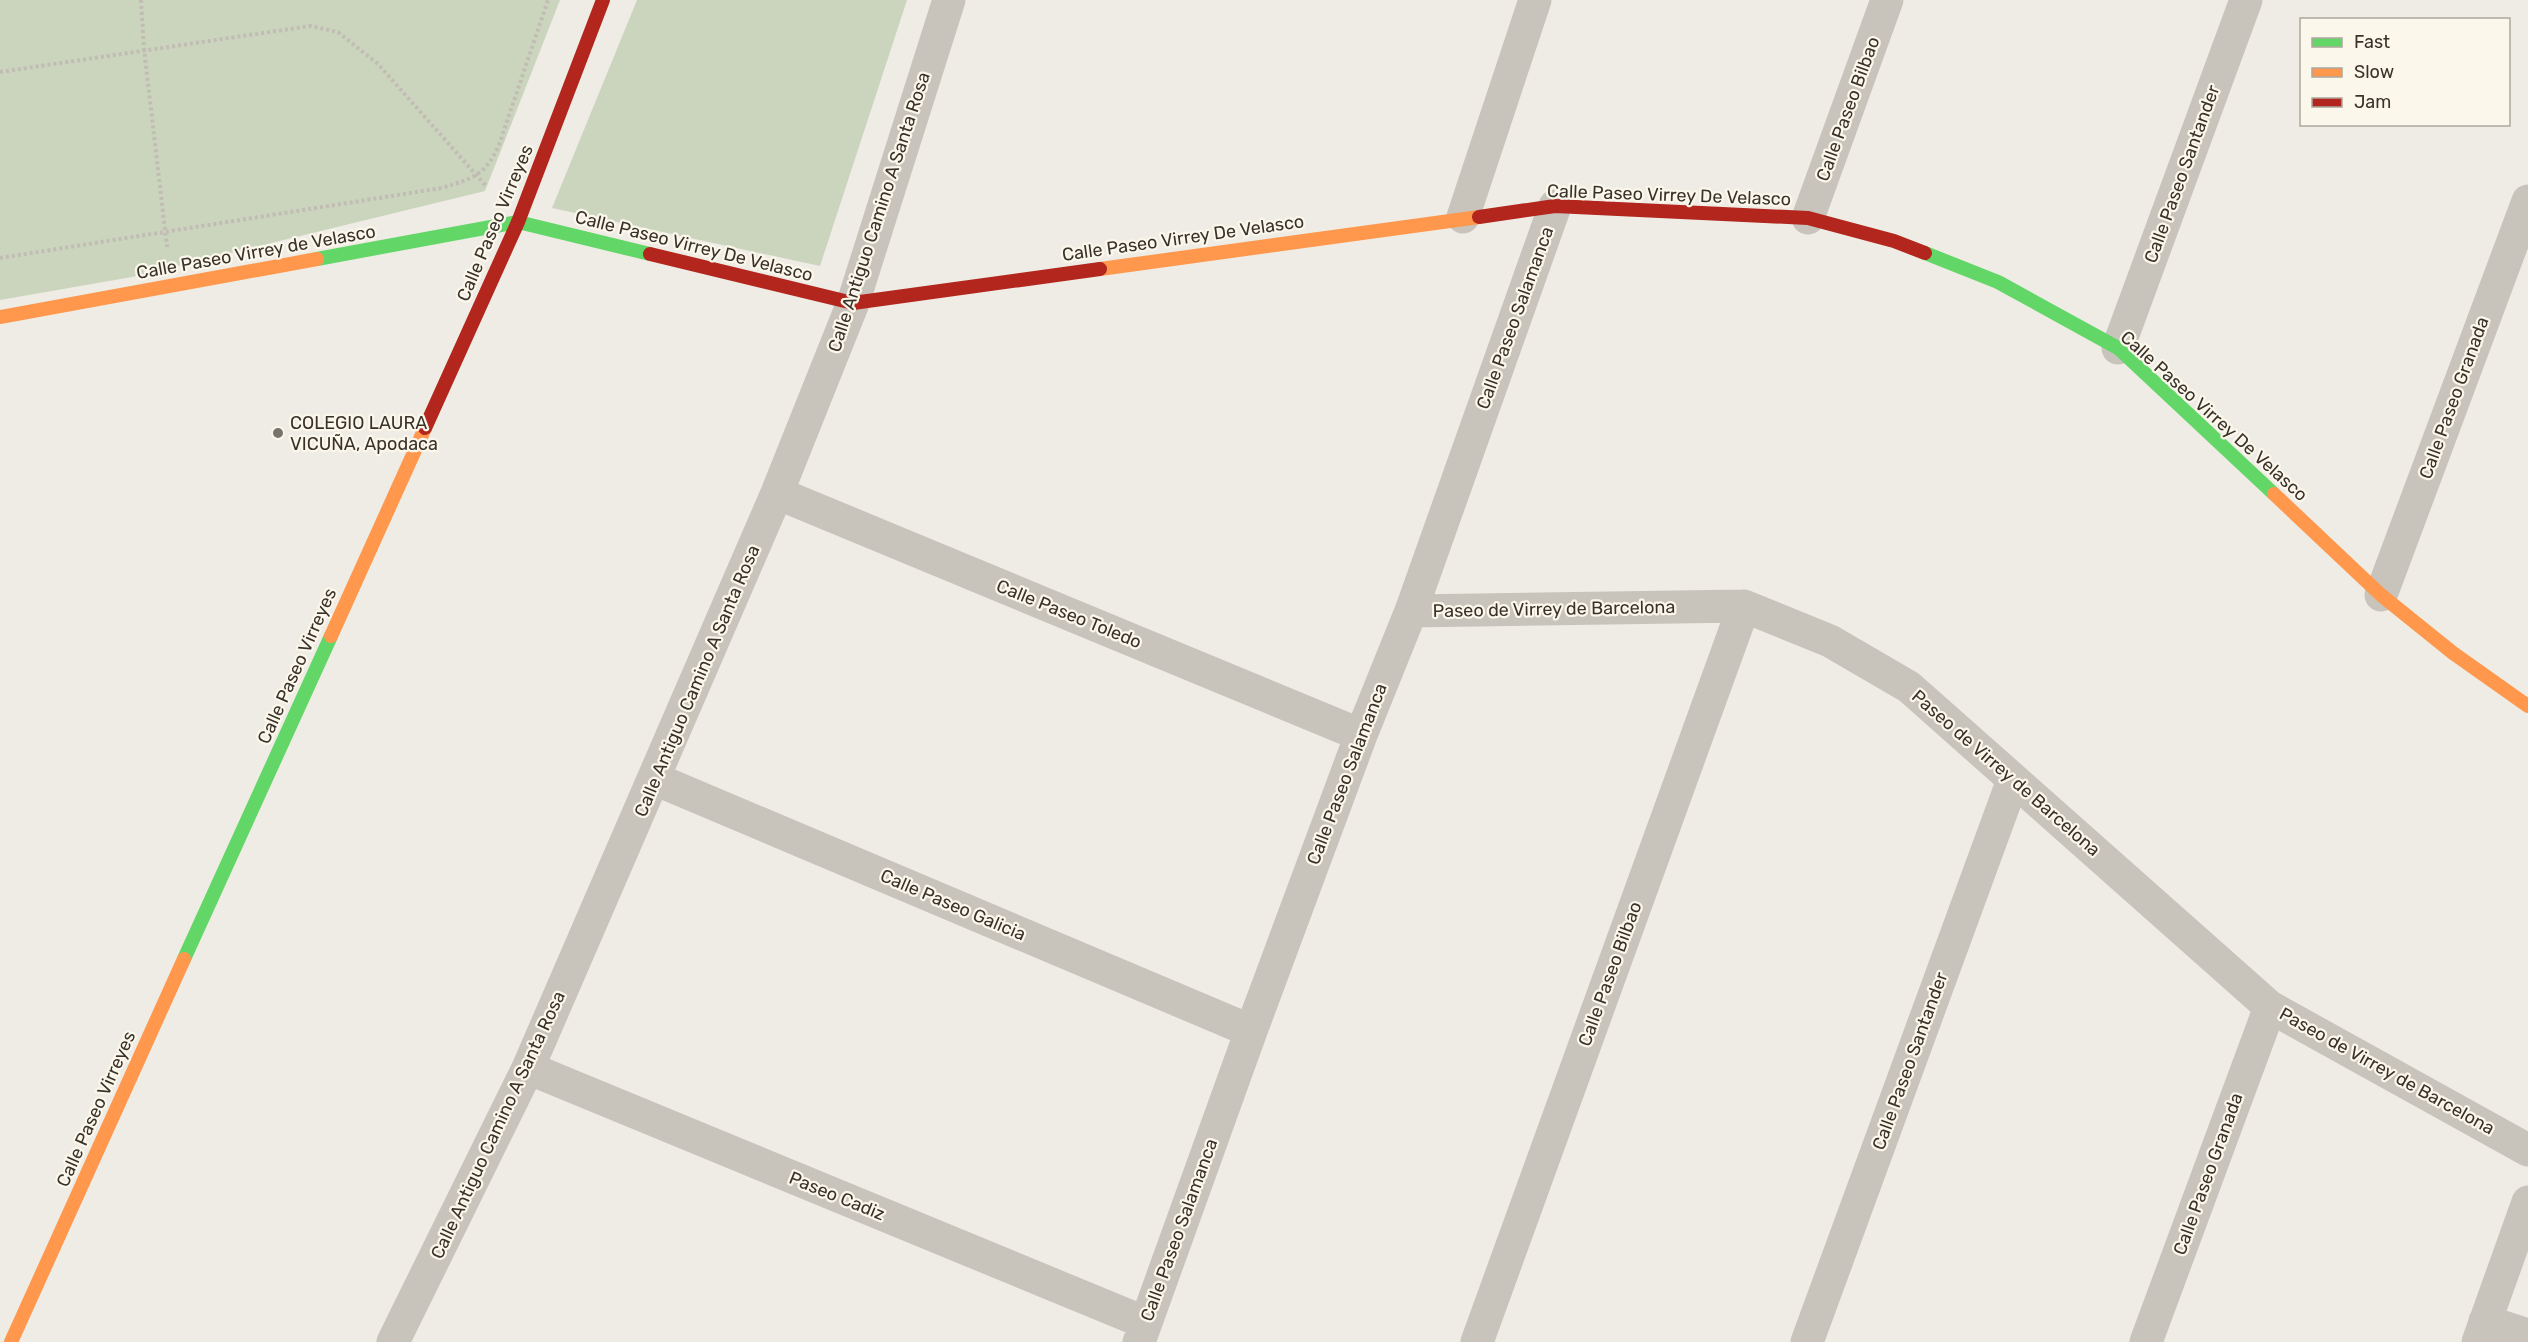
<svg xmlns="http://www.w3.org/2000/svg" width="2528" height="1342" viewBox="0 0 2528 1342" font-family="Rubik,sans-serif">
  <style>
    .green { fill: #cbd5be }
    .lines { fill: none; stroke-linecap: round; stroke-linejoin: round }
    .path { stroke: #c1bcb4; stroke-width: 4; stroke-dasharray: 3 3; stroke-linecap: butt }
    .street { stroke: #c8c4bc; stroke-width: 33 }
    .fast { stroke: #63d668; stroke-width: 14 }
    .slow { stroke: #ff974d; stroke-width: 14 }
    .jam { stroke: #b3261e; stroke-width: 14 }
    .poi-dot { fill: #78736b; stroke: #fbf7eb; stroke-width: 2 }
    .labels { text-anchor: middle; stroke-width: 4.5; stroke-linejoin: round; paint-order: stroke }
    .street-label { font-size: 18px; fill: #39322a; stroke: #fbf7eb }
    .poi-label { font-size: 18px; fill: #39322a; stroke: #fbf7eb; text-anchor: start }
  </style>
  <rect width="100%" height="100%" fill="#eeece4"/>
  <path class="green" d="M0,0H560L485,191L132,277L0,300Z
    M637,0H907L820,266L552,208Z"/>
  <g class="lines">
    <path class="path" d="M141,0L144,49L167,247
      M0,72L310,26L338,32L378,64L486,186
      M0,258L442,188C473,178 485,176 499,145L548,0"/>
    <path class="street" d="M1463,217L1535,0
      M1808,218L1887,0
      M2118,348L2246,0
      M777,493L1361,735
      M2381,595L2528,201
      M1411,611L1744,606L1830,641L1909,687L2270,1007L2528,1150
      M655,779L1251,1031
      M528,1068L1146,1323
      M2485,1321L2528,1335
      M393,1342L528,1068L777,493L853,303L949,0
      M1139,1342L1251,1031L1361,735L1411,611L1555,206
      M1477,1342L1744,606
      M1807,1342L2013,780
      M2146,1342L2270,1007
      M2478,1342L2528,1202"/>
    <path class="fast" d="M1925,253L1998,282L2118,348L2274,494
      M317,259L518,222L650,254
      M184,959L331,636"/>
    <path class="slow" d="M1100,269L1479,217
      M0,317L317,259
      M2274,494L2381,595L2453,653L2528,706
      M331,636L425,428
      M11,1342L184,959"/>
    <path class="jam" d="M1479,217L1555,206L1808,218L1894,241L1925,253
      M650,254L853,303L1100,269
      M425,428L518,222L603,0"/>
  </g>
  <circle class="poi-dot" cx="278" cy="433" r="6"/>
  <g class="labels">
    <g class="street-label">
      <text transform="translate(1848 109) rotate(-70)" y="6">Calle Paseo Bilbao</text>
      <text transform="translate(2182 174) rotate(-70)" y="6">Calle Paseo Santander</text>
      <text transform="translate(1669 195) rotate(2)" y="6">Calle Paseo Virrey De Velasco</text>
      <text transform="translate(879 212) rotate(-72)" y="6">Calle Antiguo Camino A Santa Rosa</text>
      <text transform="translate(495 223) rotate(-67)" y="6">Calle Paseo Virreyes</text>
      <text transform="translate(1183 238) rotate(-8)" y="6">Calle Paseo Virrey De Velasco</text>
      <text transform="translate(694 246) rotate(14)" y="6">Calle Paseo Virrey De Velasco</text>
      <text transform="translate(256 252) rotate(-10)" y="6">Calle Paseo Virrey de Velasco</text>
      <text transform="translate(1515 318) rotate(-70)" y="6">Calle Paseo Salamanca</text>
      <text transform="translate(2454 398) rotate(-70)" y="6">Calle Paseo Granada</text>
      <text transform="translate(2214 416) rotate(42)" y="6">Calle Paseo Virrey De Velasco</text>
      <text transform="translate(1554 609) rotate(-1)" y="6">Paseo de Virrey de Barcelona</text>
      <text transform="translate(1069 614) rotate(22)" y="6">Calle Paseo Toledo</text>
      <text transform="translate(297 666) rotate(-66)" y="6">Calle Paseo Virreyes</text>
      <text transform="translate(697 681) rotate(-67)" y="6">Calle Antiguo Camino A Santa Rosa</text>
      <text transform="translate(2006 773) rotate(41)" y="6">Paseo de Virrey de Barcelona</text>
      <text transform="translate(1347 774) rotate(-69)" y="6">Calle Paseo Salamanca</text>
      <text transform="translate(953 905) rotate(23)" y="6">Calle Paseo Galicia</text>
      <text transform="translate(1610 974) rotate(-70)" y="6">Calle Paseo Bilbao</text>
      <text transform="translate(1910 1061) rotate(-70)" y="6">Calle Paseo Santander</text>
      <text transform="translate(2387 1071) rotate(29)" y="6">Paseo de Virrey de Barcelona</text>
      <text transform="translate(96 1109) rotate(-66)" y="6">Calle Paseo Virreyes</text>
      <text transform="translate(498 1125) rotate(-65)" y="6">Calle Antiguo Camino A Santa Rosa</text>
      <text transform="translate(2208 1174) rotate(-70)" y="6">Calle Paseo Granada</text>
      <text transform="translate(837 1196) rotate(22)" y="6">Paseo Cadiz</text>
      <text transform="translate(1179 1230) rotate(-70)" y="6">Calle Paseo Salamanca</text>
    </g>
    <g class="poi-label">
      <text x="290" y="429">COLEGIO LAURA<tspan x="290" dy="21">VICUÑA, Apodaca</tspan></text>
    </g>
  </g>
  <rect x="2300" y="18" width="210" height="108" fill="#fbf7eb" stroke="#ada89e" stroke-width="1.5"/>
  <rect x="2312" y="38" width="30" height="9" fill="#63d668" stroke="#ada89e" stroke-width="1.5"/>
  <text x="2354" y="48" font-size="18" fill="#39322a">Fast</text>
  <rect x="2312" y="68" width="30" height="9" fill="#ff974d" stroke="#ada89e" stroke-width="1.5"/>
  <text x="2354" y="78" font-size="18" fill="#39322a">Slow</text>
  <rect x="2312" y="98" width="30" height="9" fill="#b3261e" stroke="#ada89e" stroke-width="1.5"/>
  <text x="2354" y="108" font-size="18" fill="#39322a">Jam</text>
</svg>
